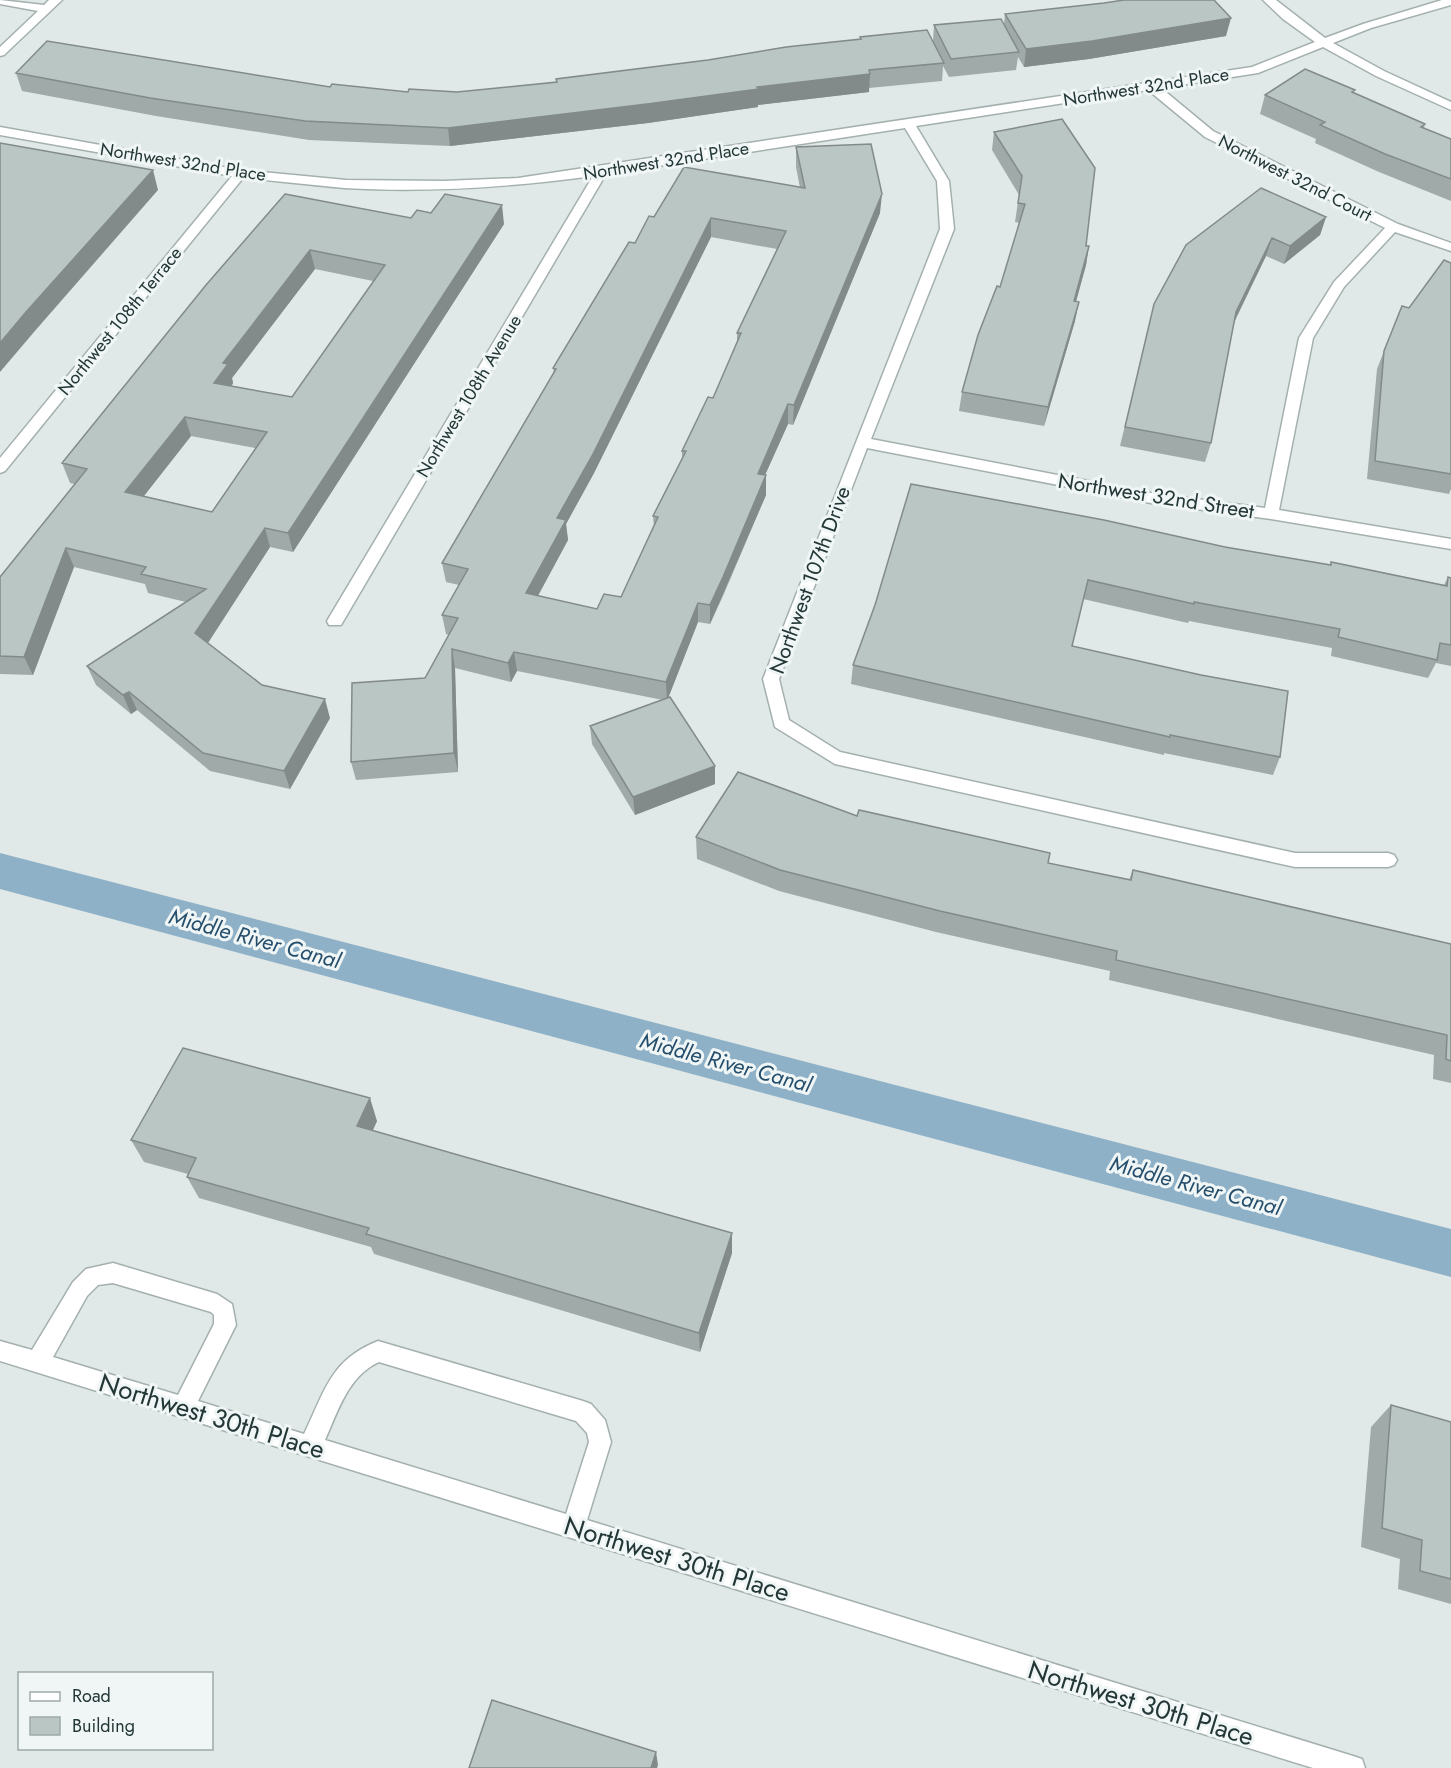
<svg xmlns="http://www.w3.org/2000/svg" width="1451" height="1768" viewBox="0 0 1451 1768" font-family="Jost,sans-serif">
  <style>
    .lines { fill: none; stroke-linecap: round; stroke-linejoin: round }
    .canal { fill: #8fb1c8; fill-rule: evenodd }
    .minor-casing { stroke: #a4b0af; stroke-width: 3 }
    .minor { fill: #fff; fill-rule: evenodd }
    .wall { fill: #9faaa9; fill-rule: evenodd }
    .shaded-wall { fill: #828b89 }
    .building { fill: #b9c6c4; stroke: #828b89; stroke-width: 1.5; fill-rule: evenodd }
    .labels { text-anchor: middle; stroke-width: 6; stroke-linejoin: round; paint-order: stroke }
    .far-street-label { font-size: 18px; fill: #233737; stroke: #f0f6f5 }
    .street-label { font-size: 21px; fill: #233737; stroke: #f0f6f5 }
    .water-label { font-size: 22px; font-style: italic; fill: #254e6c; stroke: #f0f6f5 }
    .near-street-label { font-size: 26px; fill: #233737; stroke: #f0f6f5 }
  </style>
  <rect width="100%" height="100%" fill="#e0e9e7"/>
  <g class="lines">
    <path class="canal" d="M0,853L1451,1229V1277L0,889Z"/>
    <defs>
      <path id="minor" d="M0,0L44,5L49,0H62L4,55L0,56V47L38,11L0,4Z
        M1263,0H1276L1325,38L1363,24L1442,0H1451V5L1371,28L1333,43L1384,71L1451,102V110L1376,76L1323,47L1258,73L1161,88L1213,131L1398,224L1451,243V251L1395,232L1344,287L1313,338L1279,510L1451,539V549L1271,519L1151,503L867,448L779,679L789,720L840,752L1295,853H1388L1394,855L1397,860L1394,865L1388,867H1295L835,764L775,727L763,679L940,229L937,181L905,128L606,174L341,625H329L327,621L593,176C511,187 427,193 344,188C311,185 277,181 243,178L5,471L0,473V458L232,176L0,135V127L240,170L346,180L444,181L518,178L1252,67L1315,42L1283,19ZM1148,90L1205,137L1385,228L1334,282L1299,338L1265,508L1151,493L871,439L954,229L949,181L916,126Z
        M113,1263L217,1294L232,1304L236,1325L198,1401L304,1434C325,1391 330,1360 378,1341L583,1401L591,1404L605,1420L611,1442L587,1520L1353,1756L1362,1759L1365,1768H1313L0,1361V1341L32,1350L73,1282L86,1269ZM113,1283L211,1312L214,1315V1324L178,1395L53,1357L87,1296L98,1285ZM379,1362L576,1421L587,1433L589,1442L566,1514L325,1440C338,1411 348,1376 379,1362Z"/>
    </defs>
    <use href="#minor" class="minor-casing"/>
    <use href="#minor" class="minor"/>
  </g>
  <path class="wall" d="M1005,14L1226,36L1089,59L1024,67L1018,57L1016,70L949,77L943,66L942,81L869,88V92L758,105V107L648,123L450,146L309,140L156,116L22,91L16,73L330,87L408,92H457L556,82V79L708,60L860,39V37L933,41L934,25L1004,24Z
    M1354,93L1425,124L1424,128L1451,139V201L1379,172L1315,143L1316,139L1260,114L1265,95Z
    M994,132L1086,246H1089L1086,265L1076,301L1075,321L1044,426L959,411L962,392L1000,287L1020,223L1015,222L1019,195L992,150Z
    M796,147L880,213L793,425L788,424L765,475L766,495L723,596L710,624L698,622L668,698L715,784L635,815L592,744L590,726L663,700L517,671L511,682L455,668L458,772L356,780L351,762L425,678L449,635L446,634L442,615L459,585L446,582L442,563L554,373L553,368L635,243L654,217L800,188L796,167ZM711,237L777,249L737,333V342L713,398L682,451V458L653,516L654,527L621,597L597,609L538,596L568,540L566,524L594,473Z
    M285,194L411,218L431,213L504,224L293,552L270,547L208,643L262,685L330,718L290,789L210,771L137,710L131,714L96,685L87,666L186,602L148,593L145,584L74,567L33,675L0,674V577L75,484L70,483L62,463ZM315,269L373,281L292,397L232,386L233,383L232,378ZM191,436L255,448L212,512L144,496Z
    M1326,217L1320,235L1284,264L1266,256L1233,325L1211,443L1205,462L1120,446L1154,304L1186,245Z
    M1451,263V489L1449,494L1367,479L1377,369L1384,351L1409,308Z
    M1225,547L1330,565L1331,562L1444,585L1448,577L1451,578V666L1436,663L1428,678L1331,656L1332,648L1189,621L1188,623L1083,599L1072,646L1280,757L1273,775L1164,753V755L851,684L853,665L875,605Z
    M857,816L1048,863L1129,880L1133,870L1451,944V1083L1433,1079L1434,1055L1109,980L1110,971L936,932L779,891L697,859L696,837Z
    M377,1121L373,1130L732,1253L700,1352L374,1254L371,1247L199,1198L187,1177L188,1174L144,1162L131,1140Z
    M1391,1405L1451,1422V1604L1398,1589L1400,1559L1361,1547L1371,1427Z"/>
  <path class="shaded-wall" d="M1231,18L1226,36L1089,59L1024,67L1026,49Z
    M870,74L869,92L758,105V107L648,123L450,146L448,128L757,87Z
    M153,170L158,190L34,332L0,372V343L26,312Z
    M882,194L880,213L793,425L794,405Z
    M502,205L504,224L293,552L288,533Z
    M1326,217L1320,235L1284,264L1290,246Z
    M711,218V237L594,473L566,524L568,540L529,612L526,593L557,518Z
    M1272,238L1266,256L1230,330L1236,312Z
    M1089,246L1086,265L1071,320L1074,301Z
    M310,250L315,269L232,378L233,383L220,402L214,383L223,363Z
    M1079,302L1075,321L1044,426L1048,407Z
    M788,404V424L757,493L758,474Z
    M185,417L191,436L132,511L125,492Z
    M766,475V495L710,624V605Z
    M265,528L270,547L202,652L195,633Z
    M66,548L74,567L33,675L24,657Z
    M698,603V622L667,701L666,682Z
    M452,649L455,668L458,772L454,753Z
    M514,652L517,671L511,682L508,663Z
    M129,692L137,710L131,714L123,695Z
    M325,699L330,718L290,789L284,771Z
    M715,766V784L635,815L633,797Z
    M370,1098L377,1121L365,1147L357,1126Z
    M732,1233V1253L700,1352L699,1333Z
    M656,1752L658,1765L657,1768H651Z"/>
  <path class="building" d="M1124,0H1214L1231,18L1092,41L1026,49L1005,14L1104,3Z
    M1001,19L1019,52L951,59L934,25Z
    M927,30L944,63L869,70L870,74L757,87L759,89L647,104L448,128L305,121L150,98L16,73L47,41L330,87L332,84L408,92L409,89L457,92L557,82L556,79L708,60L786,47L861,39L860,37Z
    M1305,69L1355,90L1352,92L1425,124L1421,127L1451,139V179L1385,154L1320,125L1325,122L1265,95Z
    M1062,119L1095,168L1086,246H1089L1074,301L1079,302L1048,407L962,392L978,335L997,286L1000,287L1025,204L1018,203L1022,176L994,132Z
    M0,143L153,170L26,312L0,343Z
    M871,144L882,194L794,405L788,404L758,474L766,475L723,577L710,605L698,603L666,682L514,652L508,663L452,649L454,753L351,762L352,683L425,678L458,618L442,615L468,569L442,563L556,369L553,368L629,242L635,243L649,216L654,217L684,167L805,188L796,147ZM711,218L786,231L737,333H741L713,398L708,397L682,451H686L653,516L658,517L621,597L604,594L597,609L526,593L566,520L557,518L593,454Z
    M1261,188L1326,217L1290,246L1272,238L1236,312L1211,443L1125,427L1154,304L1186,245Z
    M285,194L411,218L417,210L431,213L445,194L502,205L288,533L265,528L195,633L262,685L325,699L284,771L203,753L129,692L123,695L87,666L206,589L141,574L146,567L66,548L24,657L0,656V577L87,469L62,463L206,285ZM310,250L385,265L292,397L214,383L228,364L223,363ZM185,417L267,432L212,512L125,492Z
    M1444,260L1451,263V474L1375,461L1384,351L1402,306L1409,308Z
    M911,484L1104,520L1225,547L1331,565V562L1447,586L1448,577L1451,578V645L1440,643L1437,660L1338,637L1340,629L1194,602V604L1088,580L1072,646L1201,675L1288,691L1280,757L1170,735V737L853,665L875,605Z
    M670,697L715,766L633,797L590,726Z
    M738,772L857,816L859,810L1050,853L1048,863L1131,880L1133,870L1451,944V1061L1446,1059L1447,1035L1116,960L1117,951L940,911L780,870L696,837Z
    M183,1048L370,1098L357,1126L732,1233L699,1333L366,1234L369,1228L187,1177L196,1158L131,1140Z
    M1391,1405L1451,1422V1579L1420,1571L1422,1540L1382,1528Z
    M492,1700L656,1752L651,1768H469Z"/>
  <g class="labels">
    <g class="far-street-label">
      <text transform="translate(1146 87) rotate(-9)" y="6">Northwest 32nd Place</text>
      <text transform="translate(666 161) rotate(-9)" y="6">Northwest 32nd Place</text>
      <text transform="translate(183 162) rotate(9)" y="6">Northwest 32nd Place</text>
      <text transform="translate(1295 178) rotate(27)" y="6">Northwest 32nd Court</text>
      <text transform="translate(120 321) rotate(-51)" y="6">Northwest 108th Terrace</text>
      <text transform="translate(469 396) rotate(-59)" y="6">Northwest 108th Avenue</text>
    </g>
    <g class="street-label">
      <text transform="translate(1156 496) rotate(9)" y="7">Northwest 32nd Street</text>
      <text transform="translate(810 580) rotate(-70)" y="7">Northwest 107th Drive</text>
    </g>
    <g class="water-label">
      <text transform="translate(255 938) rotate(15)" y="8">Middle River Canal</text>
      <text transform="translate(726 1062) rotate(15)" y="8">Middle River Canal</text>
      <text transform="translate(1196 1185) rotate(15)" y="8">Middle River Canal</text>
    </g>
    <g class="near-street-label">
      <text transform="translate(212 1416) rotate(17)" y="9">Northwest 30th Place</text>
      <text transform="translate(677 1559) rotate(17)" y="9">Northwest 30th Place</text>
      <text transform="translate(1141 1703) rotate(17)" y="9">Northwest 30th Place</text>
    </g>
  </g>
  <rect x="18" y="1672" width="195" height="78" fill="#f0f6f5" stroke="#9eaaa9" stroke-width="1.5"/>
  <rect x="30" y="1692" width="30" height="9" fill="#ffffff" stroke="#9eaaa9" stroke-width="1.5"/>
  <text x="72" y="1702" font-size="18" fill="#233737">Road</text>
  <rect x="30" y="1717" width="30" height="18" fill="#b9c6c4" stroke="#9eaaa9" stroke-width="1.5"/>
  <text x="72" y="1732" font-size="18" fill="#233737">Building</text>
</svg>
